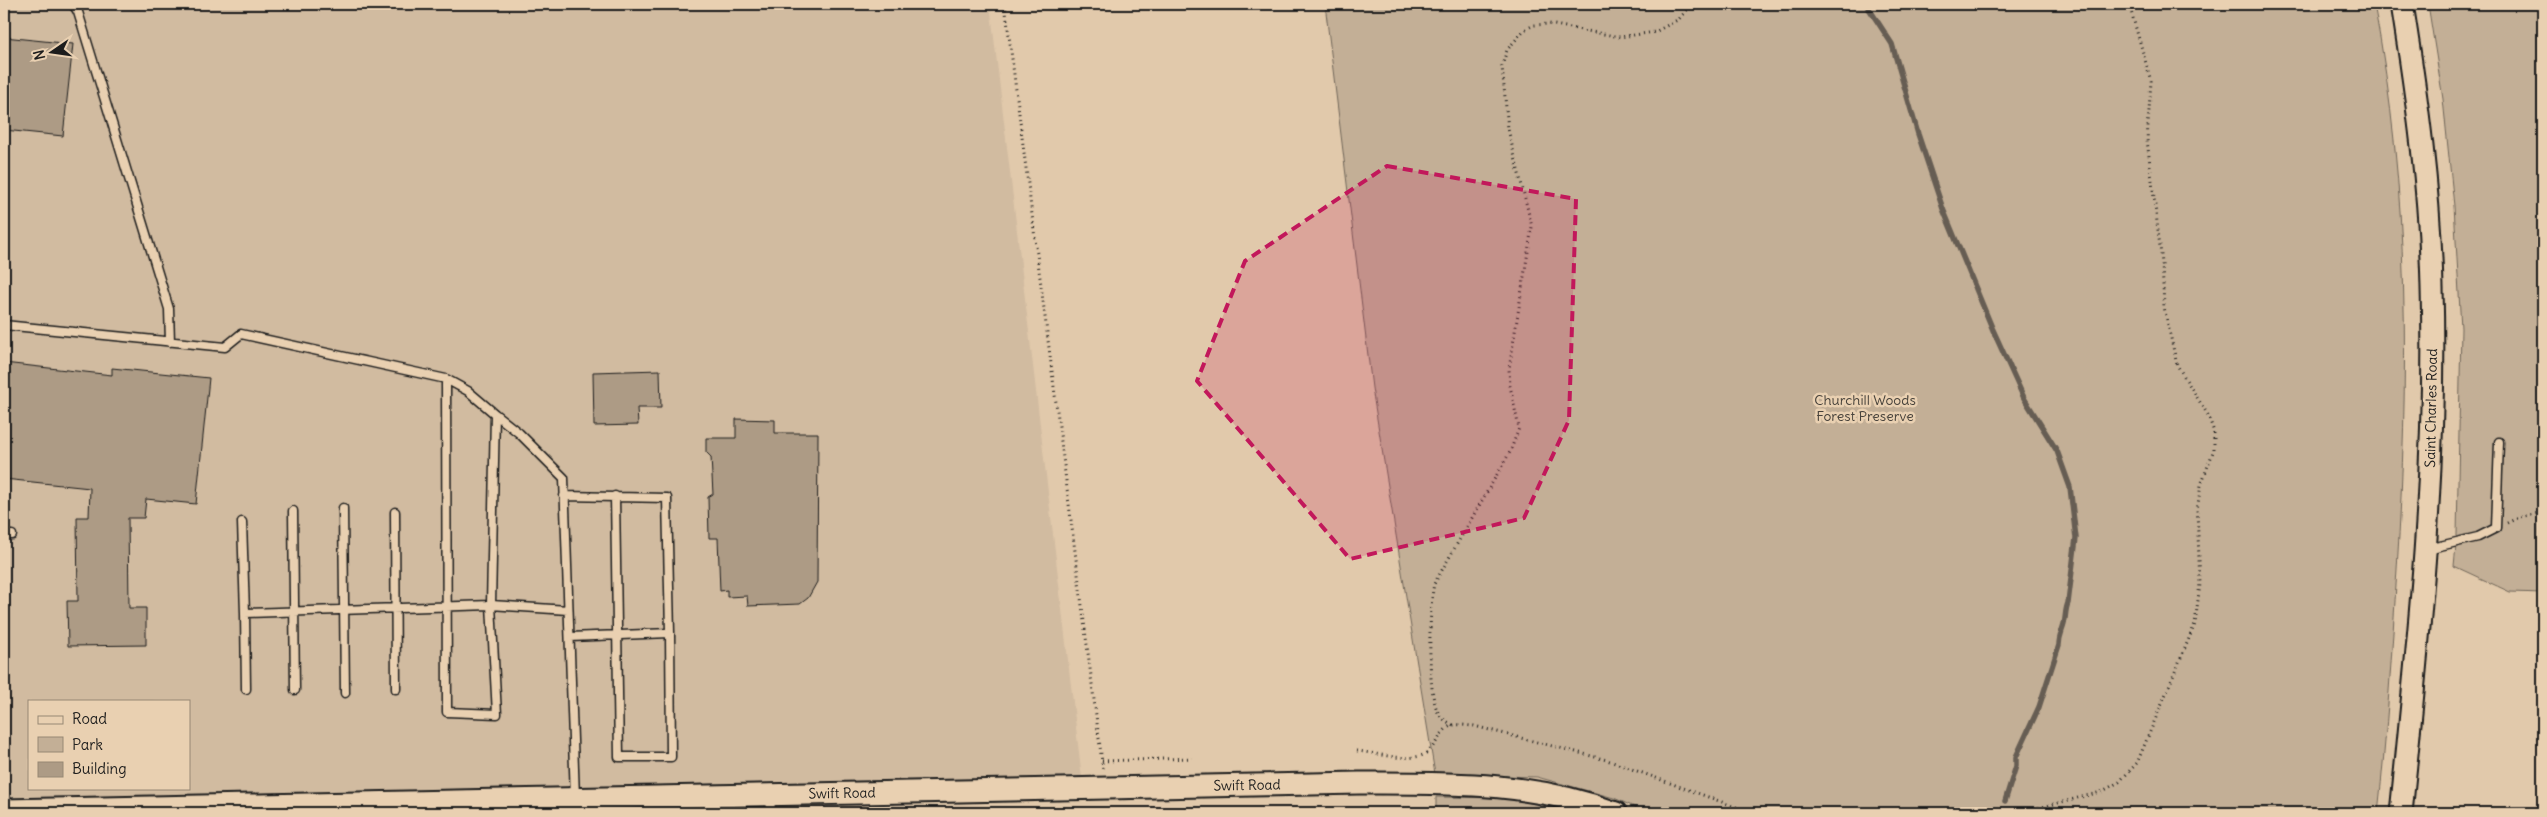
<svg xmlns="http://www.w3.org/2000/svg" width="2547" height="817" viewBox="0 0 2547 817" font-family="Delius,sans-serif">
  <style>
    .built { fill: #d1bba0; fill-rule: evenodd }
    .green { fill: #c3af96; stroke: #706659 }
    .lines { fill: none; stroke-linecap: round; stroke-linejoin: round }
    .stream { stroke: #665d52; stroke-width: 5.5 }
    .building { fill: #ad9b85; stroke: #1c1c1c }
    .lane-casing { stroke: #1c1c1c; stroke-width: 11 }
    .secondary-casing { stroke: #1c1c1c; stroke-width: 25 }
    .path { stroke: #1c1c1c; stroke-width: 3; stroke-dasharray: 1 4; stroke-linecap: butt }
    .lane { stroke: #e9d0b1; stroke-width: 8 }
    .secondary { stroke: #e9d0b1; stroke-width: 21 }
    .marked { fill: #c2185b; fill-opacity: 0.2; stroke: #c2185b; stroke-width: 4; stroke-dasharray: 10 6; stroke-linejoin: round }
    .labels { text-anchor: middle; stroke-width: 5; stroke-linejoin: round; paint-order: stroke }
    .park-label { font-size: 14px; fill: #46413a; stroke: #e9d0b1 }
    .street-label { font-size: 14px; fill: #1c1c1c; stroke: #e9d0b1 }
  </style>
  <rect width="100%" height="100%" fill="#e1c9ab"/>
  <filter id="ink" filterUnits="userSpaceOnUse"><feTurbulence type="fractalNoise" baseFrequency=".02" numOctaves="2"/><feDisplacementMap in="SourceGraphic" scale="10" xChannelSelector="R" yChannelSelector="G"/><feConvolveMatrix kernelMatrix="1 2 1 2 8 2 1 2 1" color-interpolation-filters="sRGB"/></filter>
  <g filter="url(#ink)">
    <path class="built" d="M4,4H990L1082,778L4,800ZM29,701H189V788H29Z"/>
    <path class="green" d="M1325,4H2374C2410,191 2409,380 2397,569C2392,650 2387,732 2378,813H1648L1614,798L1537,777L1435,774L1372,388Z
      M2428,4H2543V593L2510,592L2454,566L2457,535L2461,328L2454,206L2443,99Z
      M1436,797L1510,798L1571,813H1436Z"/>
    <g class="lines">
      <path class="stream" d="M1866,4L1892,44L1918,134L1943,209L1993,330L2024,398L2057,451L2070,487L2076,538L2068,603C2065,610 2066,616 2064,624C2062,632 2059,636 2059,645L2039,707L2016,757V766L2005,801"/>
    </g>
    <path class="building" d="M4,37L73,44L63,136L4,130Z
      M4,363L112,375V368L209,378L196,504L146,499L144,518H128L129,608H146V645L68,646L67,601H78L77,517H89L90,488L4,479Z
      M660,370L661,408H637L638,425L594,426L593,372Z
      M736,419L775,420V433H818L817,582L808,598L800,604L748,606L747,596L727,597V590L720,591L718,538H709L708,497L713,494L711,457L706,452V438H736Z"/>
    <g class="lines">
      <defs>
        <path id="lane" d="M73,4L78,12L169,309L170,342
          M4,325L225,347L241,334L446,379L468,391L495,414
          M564,496L667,498L670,633
          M343,508L345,693
          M293,511L295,690
          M395,512L396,689
          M242,522L245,613
          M4,535H12
          M2427,549L2478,537L2496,528L2499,442
          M568,610L491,605L495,414L519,433L564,478L575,798V813
          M570,637L670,633L671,757H619L615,496
          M246,689L245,613L491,605L497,714L447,712L446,379
          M770,795L771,813"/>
        <path id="secondary" d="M4,810L1359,783C1447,783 1532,781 1616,813
          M2401,813C2419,638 2437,464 2432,288C2430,192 2417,98 2402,4"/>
      </defs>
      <use href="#lane" class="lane-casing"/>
      <use href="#secondary" class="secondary-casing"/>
      <path class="path" d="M1005,4L1103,770
        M2507,523L2520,517L2543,512
        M1453,725C1446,721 1440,718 1437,710C1427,689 1429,607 1434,584L1510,452L1519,428L1510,386L1509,369L1532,227L1508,129L1502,66L1507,50L1524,30L1534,25L1549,24L1620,37L1655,32L1679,19L1692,4
        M1357,751C1376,753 1401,761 1420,756C1436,752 1439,728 1454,725C1460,724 1468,726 1474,726L1607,760L1752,813
        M1102,761L1192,758
        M2019,813L2101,792L2119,782L2137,763L2195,624L2200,584L2197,510L2201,485L2214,449V432L2208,415L2177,365L2164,307L2162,263L2147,140L2151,81L2129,4"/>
      <use href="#lane" class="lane"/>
      <use href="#secondary" class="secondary"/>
    </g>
  </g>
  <path class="marked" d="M1387,166L1576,199L1569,420L1524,518L1350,559L1197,381L1245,261Z"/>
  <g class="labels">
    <g class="park-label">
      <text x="1865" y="405">Churchill Woods<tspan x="1865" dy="16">Forest Preserve</tspan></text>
    </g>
    <g class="street-label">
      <text transform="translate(2431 408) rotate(-89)" y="5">Saint Charles Road</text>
      <text transform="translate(1247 785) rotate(-1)" y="5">Swift Road</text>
      <text transform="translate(842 793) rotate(-1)" y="5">Swift Road</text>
    </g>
  </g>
  <rect width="2547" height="817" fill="none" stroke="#e9d0b1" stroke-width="20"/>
  <rect x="10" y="10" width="2527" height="797" fill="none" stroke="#1c1c1c" stroke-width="2" filter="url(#ink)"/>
  <rect x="28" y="700" width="162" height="90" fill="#e9d0b1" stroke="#978875"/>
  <rect x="38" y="716" width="25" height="8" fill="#e9d0b1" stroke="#978875"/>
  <text x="72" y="724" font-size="15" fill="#1c1c1c">Road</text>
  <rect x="38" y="737" width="25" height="15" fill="#c3af96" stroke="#978875"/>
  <text x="72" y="750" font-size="15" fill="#1c1c1c">Park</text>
  <rect x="38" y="762" width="25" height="15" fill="#ad9b85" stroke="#978875"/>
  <text x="72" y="774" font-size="15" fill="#1c1c1c">Building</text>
  <g transform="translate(52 52) rotate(257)" stroke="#e9d0b1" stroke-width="4" paint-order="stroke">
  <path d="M0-4L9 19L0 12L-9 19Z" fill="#1c1c1c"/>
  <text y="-8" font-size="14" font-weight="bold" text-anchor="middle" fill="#1c1c1c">N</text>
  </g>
</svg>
